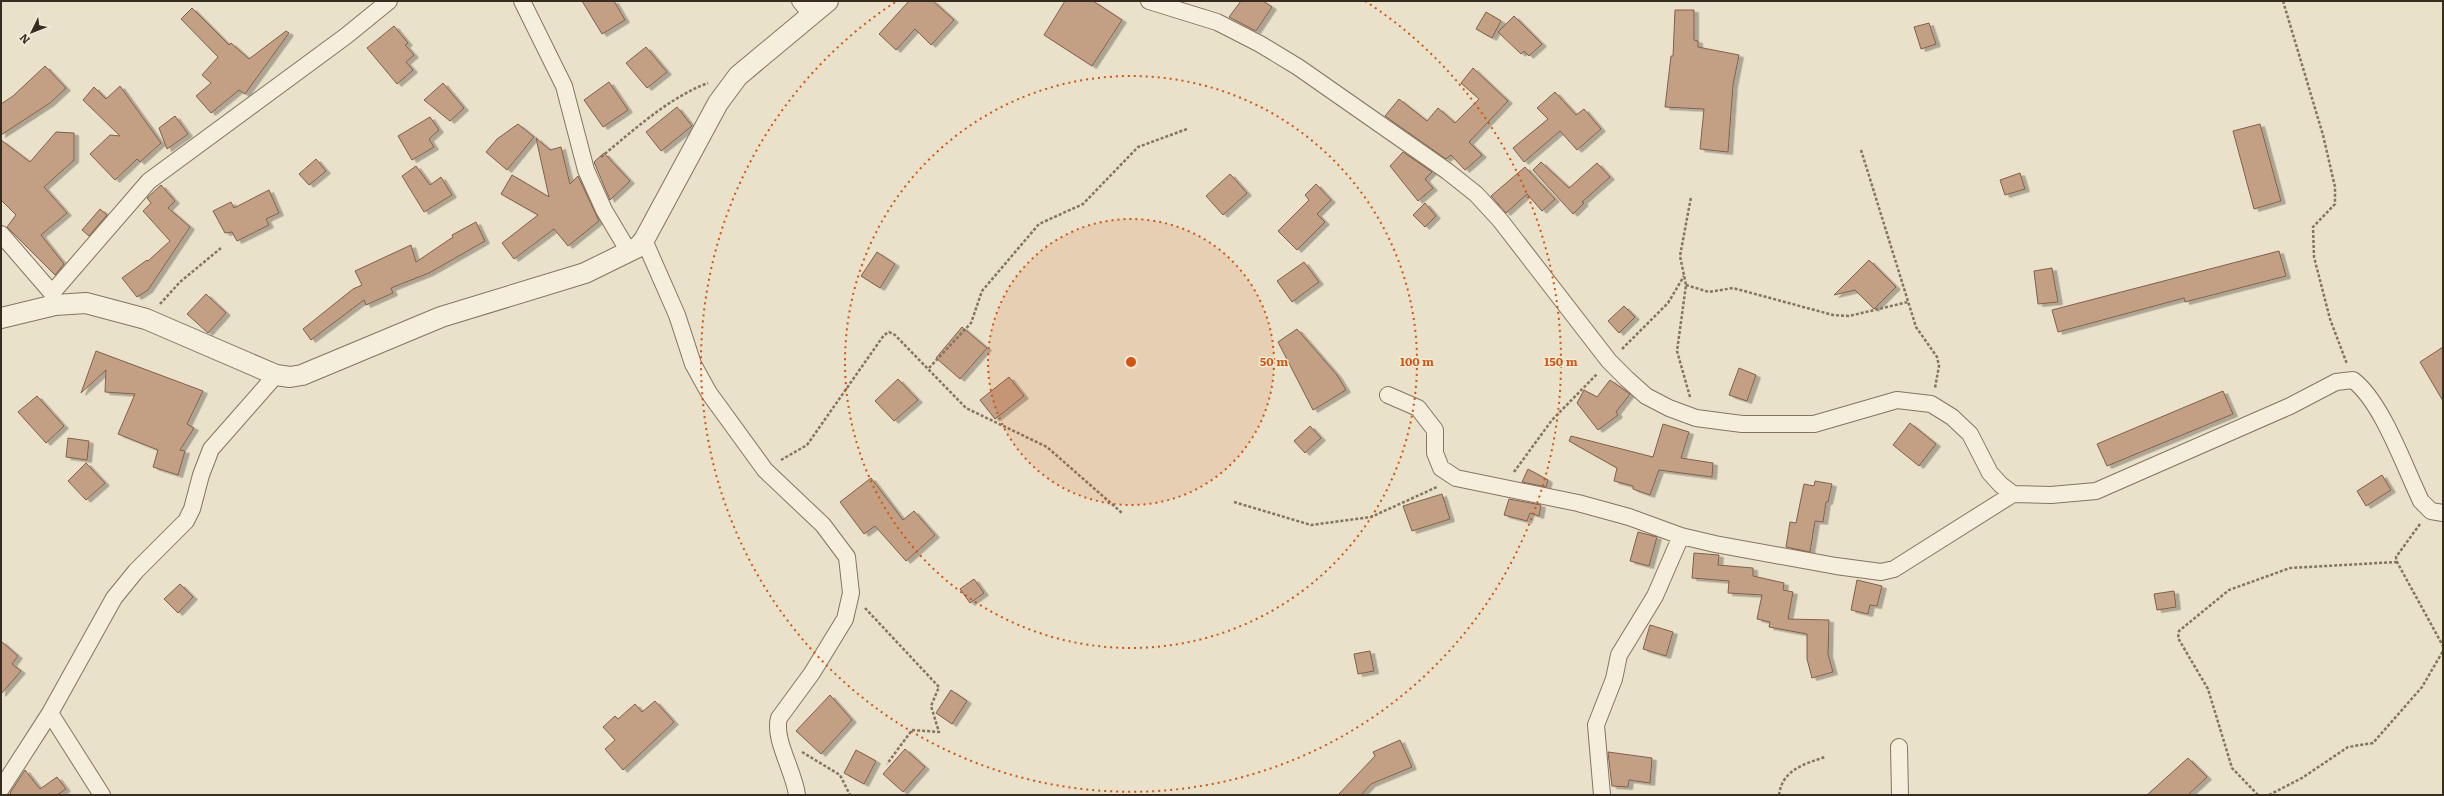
<svg xmlns="http://www.w3.org/2000/svg" width="2444" height="796" viewBox="0 0 2444 796" font-family="Literata,serif">
  <style>
    .building { fill: #c39f84; stroke: #816049; filter: url(#shadow) }
    .lines { fill: none; stroke-linecap: round; stroke-linejoin: round }
    .minor-casing { stroke: #847460; stroke-width: 18 }
    .tertiary-casing { stroke: #847460; stroke-width: 22 }
    .path { stroke: #847460; stroke-width: 2.5; stroke-dasharray: 3 2; stroke-linecap: butt }
    .minor { stroke: #f5eedc; stroke-width: 16 }
    .tertiary { stroke: #f5eedc; stroke-width: 20 }
    .ring { fill: none; stroke: #d6540e; stroke-width: 2; stroke-dasharray: 2 4 }
    .centre { fill: #d6540e; stroke: #f2ebd8; stroke-width: 2 }
    .ring-label { font-size: 12px; text-anchor: middle; font-weight: bold; fill: #d6540e; stroke: #f2ebd8; stroke-width: 3; stroke-linejoin: round; paint-order: stroke }
  </style>
  <defs>
    <filter id="shadow"><feDropShadow dx="4.5" dy="2.5" stdDeviation="0" flood-color="#0004"/></filter>
  </defs>
  <rect width="100%" height="100%" fill="#eae1ca"/>
  <path class="building" d="M582,1H614L625,20L602,34Z
    M909,1H933L954,20L931,45L915,29L896,50L879,34Z
    M1065,1H1093L1122,20L1092,66L1044,35Z
    M1241,1H1263L1272,7L1256,31L1229,17Z
    M192,8L229,45L231,43L249,59L286,31L289,33L245,94L239,90L211,113L196,96L211,83L202,75L218,57L181,19Z
    M1675,10H1694V40L1698,41V47L1739,55L1733,85L1728,152L1700,149L1704,109L1665,107L1671,56H1673Z
    M1486,12L1501,21L1492,38L1476,29Z
    M1514,16L1542,44L1529,56L1524,51L1521,54L1498,32Z
    M1929,23L1936,44L1921,49L1914,27Z
    M394,26L408,43L405,45L414,55L406,62L413,70L397,84L367,48Z
    M646,47L667,72L647,88L626,63Z
    M45,66L66,88L50,103L1,135V104L13,96Z
    M1473,68L1508,101L1469,142L1482,155L1465,170L1451,155L1446,159L1385,116L1399,99L1427,121L1438,108L1455,123L1479,99L1461,83Z
    M609,82L628,110L603,127L584,100Z
    M443,83L464,108L450,121L424,100Z
    M120,86L161,143L140,162L137,159L115,180L90,154L110,135L120,136L83,100L94,87L106,99Z
    M1555,92L1576,115L1584,109L1601,129L1577,150L1560,131L1524,162L1513,148L1548,119L1537,108Z
    M677,107L692,126L661,151L646,132Z
    M175,116L188,134L167,149L159,128Z
    M430,117L439,130L429,139L434,147L412,160L398,136Z
    M518,124L534,137L507,170L486,152L497,139Z
    M2260,124L2281,201L2254,209L2233,131Z
    M56,132L74,133V160L44,187L67,213L41,235L64,264L55,275L7,227L16,215L1,200V140L30,162Z
    M536,138L550,150L561,147L570,184L578,176L599,221L568,246L554,229L514,259L502,243L538,215L501,194L512,175L549,197Z
    M1403,152L1432,172L1425,179L1433,188L1418,201L1390,166Z
    M604,153L630,181L610,200L594,162Z
    M316,159L326,171L309,185L299,174Z
    M1541,162L1569,188L1597,163L1610,177L1582,202L1584,203L1573,214L1533,170Z
    M416,166L430,185L441,177L452,195L424,212L402,176Z
    M1525,167L1555,199L1542,211L1527,194L1506,213L1491,196Z
    M2020,173L2025,189L2005,195L2000,180Z
    M1230,174L1247,193L1223,215L1206,196Z
    M1316,184L1331,200L1317,214L1325,222L1297,250L1278,231L1309,200L1305,195Z
    M161,185L175,201L168,208L190,227L148,290L137,297L122,278L147,260L148,261L170,241L143,211L151,203L147,198Z
    M269,190L279,213L266,219L269,225L237,241L232,232L225,233L213,211L231,202L234,208Z
    M1425,203L1436,216L1425,227L1413,215Z
    M100,209L107,215L89,236L82,230Z
    M476,222L485,241L429,273L391,288L393,293L366,305L364,300L311,340L303,329L353,289L362,285L355,271L411,245L416,262L453,237L452,235Z
    M2279,251L2286,276L2185,302L2184,298L2058,332L2052,310Z
    M877,252L895,264L880,288L861,276Z
    M1869,260L1896,287L1874,309L1855,290L1834,295Z
    M1304,262L1319,282L1292,302L1277,281Z
    M2052,268L2058,302L2038,304L2034,271Z
    M206,294L226,313L208,333L187,314Z
    M1624,306L1635,317L1619,333L1608,321Z
    M962,327L987,348L960,379L936,358Z
    M1297,329L1337,375L1346,390L1313,410L1278,342Z
    M2443,347V401L2420,362Z
    M96,351L203,391L187,424L194,428L180,450L185,451L178,475L153,467L158,450L118,434L135,394L105,392L106,370L81,393Z
    M1739,368L1756,375L1747,401L1729,395Z
    M1009,377L1024,396L995,419L980,400Z
    M898,379L918,400L894,421L875,401Z
    M1610,380L1630,394L1616,412L1618,415L1598,430L1577,403L1584,390L1597,397Z
    M2223,391L2233,414L2107,466L2097,444Z
    M37,396L64,426L46,443L18,412Z
    M1910,423L1936,444L1919,466L1893,445Z
    M1663,424L1689,432L1681,458L1713,463L1712,477L1659,470L1650,495L1633,489V486L1614,481L1617,468L1569,441L1571,436L1653,457Z
    M1310,426L1321,438L1305,453L1294,441Z
    M68,438L89,441L87,460L66,457Z
    M86,463L105,483L86,500L68,481Z
    M1528,469L1548,480L1546,487L1522,482Z
    M2382,475L2391,490L2366,506L2357,491Z
    M871,478L903,520L914,511L935,535L906,561L875,526L864,534L840,502Z
    M1815,481L1832,484L1828,502H1826L1823,522L1815,521L1810,552L1786,547L1790,522L1796,523L1804,484L1814,486Z
    M1442,494L1450,519L1412,531L1403,506Z
    M1509,499L1541,505L1539,516L1530,513L1527,521L1504,515Z
    M1638,532L1657,537L1649,566L1630,561Z
    M1694,553L1719,555L1718,565L1753,568V576L1784,583L1783,590L1793,592L1788,619L1829,620L1828,654L1833,672L1812,678L1807,659V634L1769,627L1770,622L1757,619L1762,595L1728,593L1729,581L1692,578Z
    M974,579L984,593L970,603L960,589Z
    M1857,580L1882,586L1877,606L1870,605L1868,614L1851,610Z
    M180,584L193,597L178,613L164,599Z
    M2174,591L2176,607L2157,610L2154,594Z
    M1650,625L1673,632L1666,656L1643,649Z
    M1,641L18,656L12,664L21,671L1,694Z
    M1370,651L1374,671L1358,674L1354,654Z
    M951,690L967,701L952,724L936,713Z
    M830,695L852,720L821,754L796,731Z
    M655,701L674,722L623,770L605,749L615,740L603,727L615,716L618,719L635,704L642,712Z
    M1400,740L1412,767L1371,784L1361,795H1338L1375,756L1373,752Z
    M905,749L925,767L903,792L883,774Z
    M856,750L876,761L864,784L844,773Z
    M1608,752L1652,758L1650,783L1629,780L1628,787L1612,786Z
    M2188,758L2207,777L2188,795H2147Z
    M25,770L40,789L57,777L66,789L57,795H11L10,793Z"/>
  <g class="lines">
    <defs>
      <path id="minor" d="M522,1L564,86L586,170L604,210L629,252
        M800,1L811,14
        M1149,1L1217,22L1260,44L1298,67L1447,171L1476,194L1500,220L1609,361L1627,379L1646,396L1669,408L1696,418L1742,424H1814L1897,400L1931,404L1952,417L1970,434L1990,473L2001,485L2013,494L2051,495L2096,491L2290,406L2336,382L2353,380C2382,402 2404,466 2421,501L2431,511L2443,513
        M1,234L52,293L54,303
        M644,240L677,315L693,364L709,393L765,470L823,525L847,557L851,593L845,619L812,673L779,718C773,739 794,771 797,795
        M52,293L149,181L346,36L389,1
        M1388,395L1418,408L1435,430V453L1441,468L1456,478L1578,503L1629,517L1681,536L1715,544L1836,566L1881,572L1894,569L2013,494
        M50,713L102,795
        M1899,747L1900,795
        M1,789L50,713L114,598L136,571L186,521L192,509L201,475L211,449L276,375
        M1602,795L1596,725L1614,679L1619,655L1655,596L1681,536"/>
      <path id="tertiary" d="M1,318L55,305L86,303L146,319L276,375L290,377L302,375L441,317L585,273L638,247L644,240L718,103L738,76L828,1"/>
    </defs>
    <use href="#minor" class="minor-casing"/>
    <use href="#tertiary" class="tertiary-casing"/>
    <path class="path" d="M2283,1L2323,135L2335,187V204L2313,227L2314,257L2330,319L2347,364
      M1861,150L1916,327L1937,357L1939,366L1935,388
      M601,157C634,130 668,98 708,83
      M1686,285L1709,292L1733,288L1833,315L1849,316L1908,302
      M160,304L180,282L221,248
      M1622,349L1668,303L1684,276
      M929,368L971,323L982,291L1039,224L1083,204L1138,147L1187,129
      M1690,397L1677,351L1686,285L1680,256L1691,197
      M781,460L807,445L884,335L889,332L895,335L966,408L1047,447L1122,513
      M1514,472L1552,420L1597,374
      M1234,502L1311,525L1371,517L1437,487
      M2420,524L2396,557L2397,562L2443,646
      M865,608L939,687L931,706L939,732L912,730L887,764
      M802,752L840,775L850,795
      M1779,795C1782,770 1804,764 1825,757
      M2258,795L2232,768L2208,689L2178,638L2179,631L2229,590L2290,568L2397,562
      M2269,795L2302,778L2348,747L2373,743L2422,687L2443,651"/>
    <use href="#minor" class="minor"/>
    <use href="#tertiary" class="tertiary"/>
  </g>
  <circle cx="1131" cy="362" r="143" fill="#d6540e" fill-opacity=".12"/>
  <g class="ring">
    <circle cx="1131" cy="362" r="143"/>
    <circle cx="1131" cy="362" r="286"/>
    <path d="M1365 1A430 430 0 1 1 897 1"/>
  </g>
  <circle cx="1131" cy="362" r="6" class="centre"/>
  <g class="ring-label">
    <text x="1274" y="366">50 m</text>
    <text x="1417" y="366">100 m</text>
    <text x="1561" y="366">150 m</text>
  </g>
  <rect width="2444" height="796" fill="none" stroke="#372c22" stroke-width="4"/>
  <g transform="translate(32 32) rotate(227)" stroke="#f2ebd8" stroke-width="3" paint-order="stroke">
  <path d="M0-3L7 15L0 10L-7 15Z" fill="#372c22"/>
  <text y="-6" font-size="11" font-weight="bold" text-anchor="middle" fill="#372c22">N</text>
  </g>
</svg>
